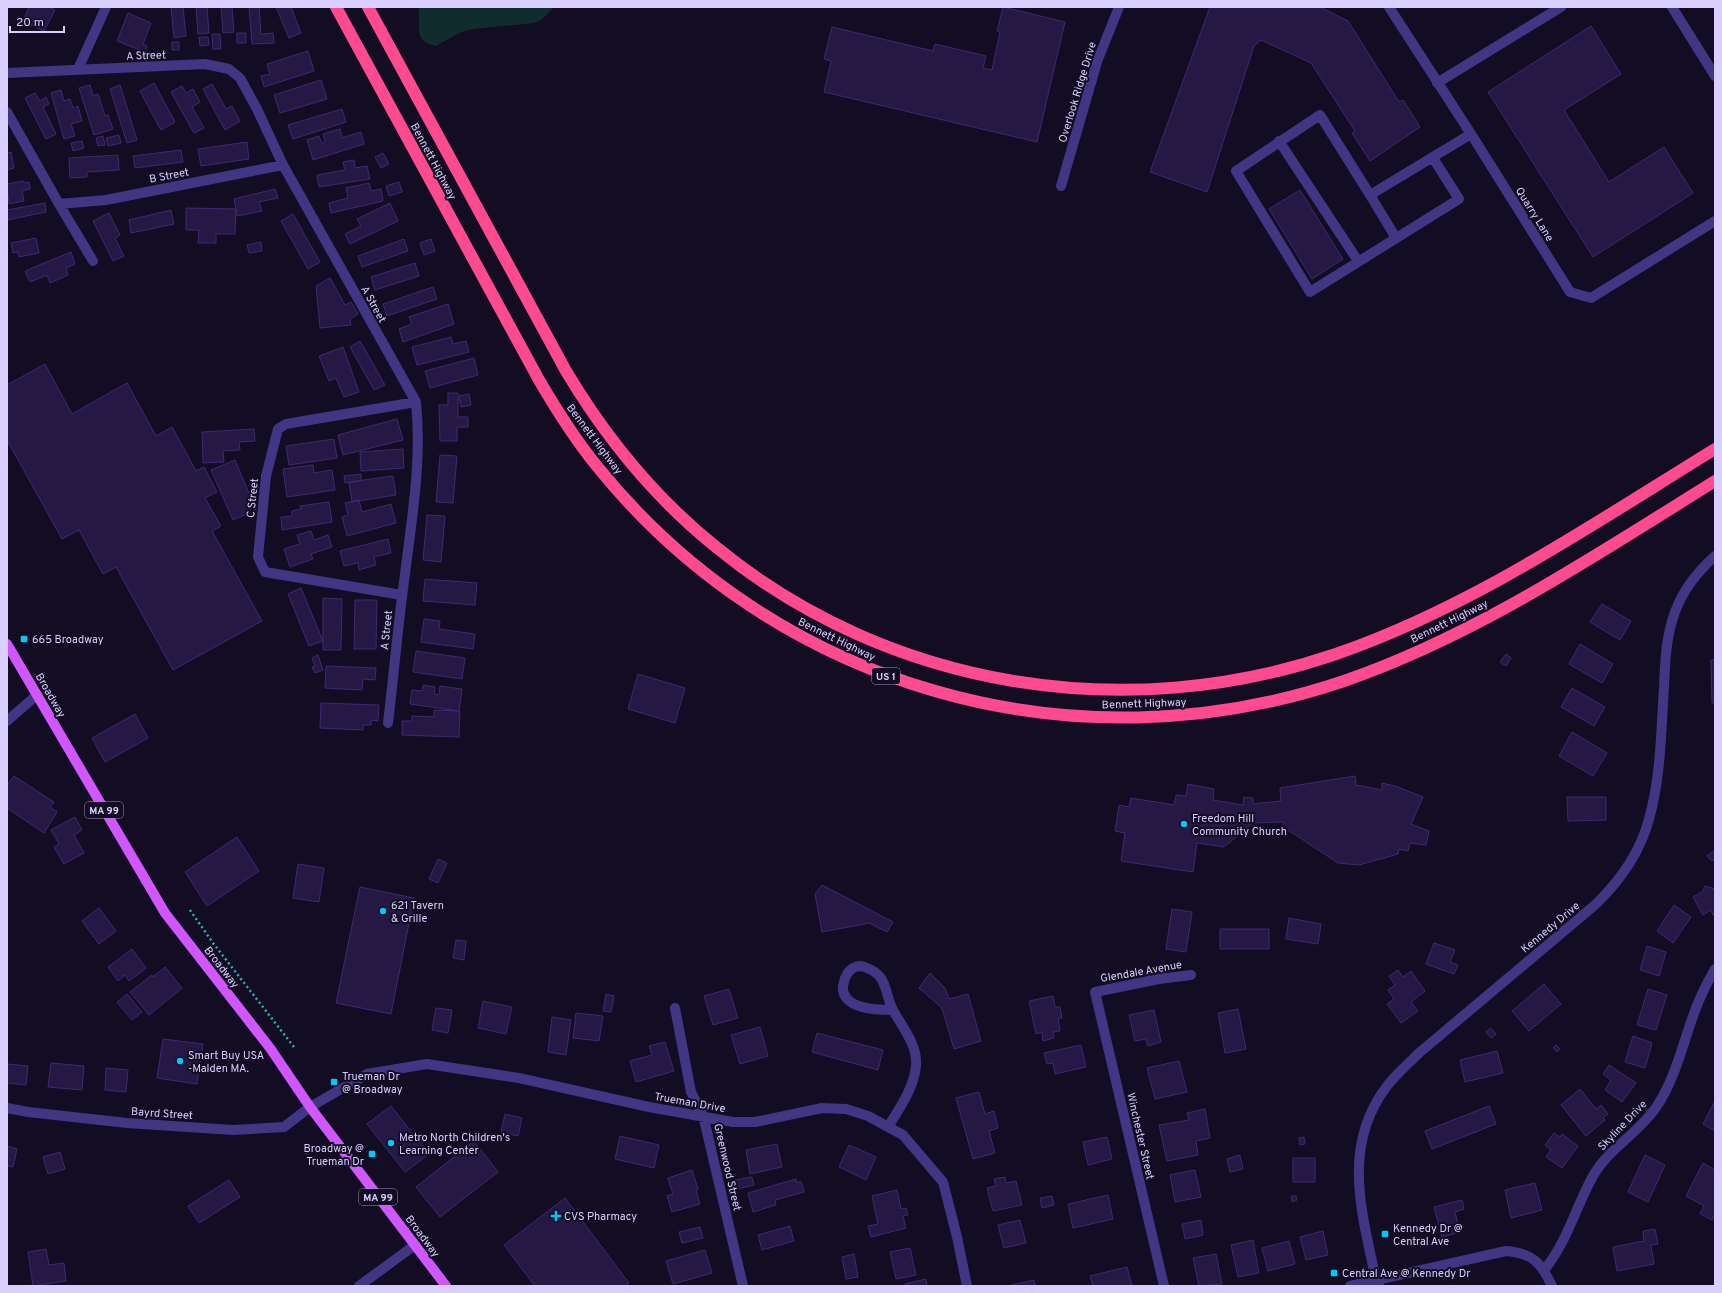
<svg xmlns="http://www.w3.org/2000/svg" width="1722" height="1293" viewBox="0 0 1722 1293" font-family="Overpass,sans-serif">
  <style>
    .green { fill: #102c2d }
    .building { fill: #251845; stroke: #3e2972 }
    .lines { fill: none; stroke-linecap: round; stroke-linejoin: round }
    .path { stroke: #29b4b9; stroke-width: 2.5; stroke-dasharray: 2 3; stroke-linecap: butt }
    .minor { stroke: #403684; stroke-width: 10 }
    .major { stroke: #d056ff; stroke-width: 10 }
    .highway { stroke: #ff4a8f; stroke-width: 12 }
    .poi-dot { fill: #00c9fa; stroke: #130d23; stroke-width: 1.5 }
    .labels { text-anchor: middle; stroke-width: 4; stroke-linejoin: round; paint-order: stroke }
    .shield { fill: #130d23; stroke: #9e95bd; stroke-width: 1 }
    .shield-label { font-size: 10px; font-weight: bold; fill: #d9cfff }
    .street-label { font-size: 11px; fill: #d9cfff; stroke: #130d23 }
    .poi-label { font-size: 11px; fill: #d9cfff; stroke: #130d23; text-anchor: start }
  </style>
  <rect width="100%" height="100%" fill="#130d23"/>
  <path class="green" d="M418,7H554L541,20L534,23L473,29L459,33L436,46C411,41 422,26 418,7Z"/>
  <path class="building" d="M29,7H49L55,10L44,31L23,21Z
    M171,7H183L186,36L174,38Z
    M196,7H207L209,33L198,34Z
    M221,7H232L234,32L223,33Z
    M249,7H259L261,34L273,33L274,43L252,44Z
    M276,7H291L301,33L289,38Z
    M1003,7L1065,22L1037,142L824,92L831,61L824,59L832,27L933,51L935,44L986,56L983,68L992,70L1000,32L997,31Z
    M1210,7H1320L1348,21L1399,102L1403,100L1420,127L1370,161L1352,133L1355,131L1311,63L1261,40L1254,46L1207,192L1150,172Z
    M128,13L151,23L143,44L147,46L145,52L117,41Z
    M1591,26L1621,74L1564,110L1609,182L1664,147L1693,193L1593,257L1488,92Z
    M237,33H246V43H237Z
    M212,34H220L221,49H213Z
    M199,37H208L209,45L200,46Z
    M172,42H179V50H172Z
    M308,51L314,71L264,87L261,76L270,74L267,64Z
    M321,80L327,99L280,113L274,95Z
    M154,83L175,122L161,130L140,91Z
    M212,84L226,109L232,106L240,121L225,130L203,89Z
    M90,85L93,96L98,94L105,116L108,115L113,129L94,135L79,88Z
    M120,85L137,140L127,143L110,89Z
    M182,86L186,93L193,89L200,102L192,107L204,128L194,133L171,92Z
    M61,90L64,101L70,99L73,108L78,106L82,121L71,124L75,136L64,139L51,93Z
    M35,93L40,101L46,97L49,104L43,107L56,134L46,139L25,98Z
    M342,109L346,122L293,139L288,125Z
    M340,129L342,138L361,132L364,144L313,160L307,140L319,136L322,144L325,142L323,134Z
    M119,135L121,143L108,146L106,138Z
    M103,136L105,145L98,146L96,138Z
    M82,141L84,148L73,151L71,143Z
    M247,142L249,159L201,166L198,149Z
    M181,150L183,162L135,168L133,156Z
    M11,152L14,168L7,170V153Z
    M383,153L389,164L381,168L375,157Z
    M118,155L119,170L87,172V177L70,178L69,158Z
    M354,160L355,168L367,166L370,179L319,187L317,175L345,170L343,162Z
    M23,181L24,183L29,182L30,189L22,191L24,201L9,204L7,184Z
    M399,182L402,192L389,196L386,186Z
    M369,183L371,191L381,189L383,201L331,213L329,203L348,198L346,188Z
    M275,189L278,198L259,202L262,211L237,216L234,199Z
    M1300,190L1343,259L1312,279L1269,209Z
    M45,203L46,212L7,220V210Z
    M390,203L398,221L350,244L345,234L361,226L357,219Z
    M186,208L236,209L235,234H216V243H198L199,230H186Z
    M171,210L174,224L131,233L129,220Z
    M109,213L120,235L115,238L124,256L113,261L93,221Z
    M293,214L320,262L308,269L281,221Z
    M36,238L39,253L19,257L18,252L13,253L11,243Z
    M404,239L408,251L362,267L358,256Z
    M431,239L435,251L424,255L420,243Z
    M261,242L262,251L249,253L247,245Z
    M71,252L75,264L66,268L68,275L50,283L47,275L30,282L25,271Z
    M415,263L419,276L375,290L371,277Z
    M330,278L345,305L351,302L358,314L350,319L351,325L320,328L316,286Z
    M433,287L437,299L387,316L383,304Z
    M448,304L454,324L403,342L399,329L412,324L409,317Z
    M451,337L453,344L466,341L469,352L417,365L412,347Z
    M360,341L385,385L374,390L350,347Z
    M343,347L359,392L344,397L336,378L329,381L319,356Z
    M474,358L478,375L430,388L425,371Z
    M45,364L72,414L127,383L156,436L172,427L196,471L204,467L217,492L205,498L221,526L212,531L262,621L173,670L116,567L103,574L79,530L62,539L7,440V385Z
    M448,393H458V417H468V427H457V441H440L439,405H448Z
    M469,394L471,405L461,407L459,396Z
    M397,419L403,440L343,455L338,435Z
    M254,429L255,441L239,442L240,450L223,451L224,462L203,463L202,432Z
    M334,439L337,458L289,465L286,446Z
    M403,449L404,468L361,471L360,452Z
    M440,455L457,456L453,503L436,502Z
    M235,460L256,510L233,520L211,470Z
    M313,465L314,473L332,470L335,490L287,497L283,469Z
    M361,474V481L345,483L344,476Z
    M393,476L396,495L352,502L349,482Z
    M359,500L362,512L391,504L396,523L347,536L342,517L348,515L345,503Z
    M329,502L332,522L282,530L281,517L292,516V511L301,509L300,506Z
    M427,515L445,516L441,562L423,560Z
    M311,531L314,540L328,535L332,547L311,554L313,559L290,567L284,549L300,544L297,535Z
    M388,539L391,553L374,557L376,565L359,570L358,563L344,566L340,551Z
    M425,579L477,583L475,605L423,601Z
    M301,588L323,641L309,646L288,594Z
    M323,598L342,599L341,650H323Z
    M355,600H377L376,649H354Z
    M1602,604L1631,621L1620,640L1590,622Z
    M424,619L440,621L439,629L475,634L473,649L421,642Z
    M1580,644L1613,664L1602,683L1569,664Z
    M416,651L465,658L462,679L413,672Z
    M1506,654L1511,658L1506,666L1500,662Z
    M318,655L323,670L315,673L312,667L315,666L312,658Z
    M1711,660H1715V703H1712Z
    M326,666L376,668L375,680L363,679L362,690L325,688Z
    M638,674L685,688L675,723L628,709Z
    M423,685L435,687L434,694L439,695L440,686L462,689L459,711L410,704L412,690L422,691Z
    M1572,688L1605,707L1594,726L1561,707Z
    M321,703L379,705L378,721L371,720V725H363V730L320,728Z
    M434,710L460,711L459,737L402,735V721H412V716L434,717Z
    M135,714L148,738L105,762L92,738Z
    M1572,732L1607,753L1593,776L1559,756Z
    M14,776L54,802L50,807L57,812L44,833L7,808V785Z
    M1355,776L1356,785L1382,790V783L1395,786L1423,797L1411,824L1429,831L1426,845L1410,843L1408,851L1399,849L1398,854L1359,865L1338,863L1288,830H1284L1283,822L1253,823L1224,847L1197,843L1193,872L1121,861L1125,833L1115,831L1119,805L1129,807L1131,798L1174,805L1176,795L1186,796L1188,784L1214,789L1213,800L1243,805L1244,797L1253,798V804L1281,801L1280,788Z
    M1567,797H1606V820L1568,821Z
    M75,817L82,830L74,835L84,853L64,864L54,847L59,844L51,830Z
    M237,837L259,871L207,906L185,872Z
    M1715,850V858L1712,861L1707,856Z
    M438,859L447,863L438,883L429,879Z
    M298,864L324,868L319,902L293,898Z
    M822,885L893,922L887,932L869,923L822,932L815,894Z
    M1705,886L1715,889V914L1713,915L1711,910L1703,915L1693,897L1703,891Z
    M360,887L414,898L391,1014L336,1003Z
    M1674,905L1691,917L1673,943L1657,931Z
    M99,908L116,931L99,944L82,921Z
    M1172,909L1192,912L1186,952L1166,949Z
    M1289,918L1321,924L1318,944L1286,939Z
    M1220,929H1269V949H1220Z
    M456,940L466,941L464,960L453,958Z
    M1434,943L1455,950L1450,962L1458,965L1454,974L1426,964Z
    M1647,946L1666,952L1659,976L1640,970Z
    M132,949L146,968L129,981L125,975L118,981L108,967Z
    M165,967L182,988L149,1015L130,992L152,975L153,977Z
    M1398,970L1403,977L1411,971L1425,991L1411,1002L1418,1011L1401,1023L1387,1004L1394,999L1388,990L1395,985L1389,976Z
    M930,973L945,988L949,999L968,994L981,1041L954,1049L942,1008L919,988Z
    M1544,984L1561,1004L1529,1031L1512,1011Z
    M729,989L738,1018L713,1025L704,996Z
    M1648,989L1667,995L1656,1030L1637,1025Z
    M127,994L142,1012L132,1020L117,1002Z
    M606,994L614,996L611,1012L603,1011Z
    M1053,996L1055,1007H1060L1062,1018H1058L1060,1031L1053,1032L1054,1038L1043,1041L1042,1032L1036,1034L1029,1001Z
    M483,1001L512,1007L506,1034L478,1028Z
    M436,1008L452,1010L448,1033L432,1030Z
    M1238,1009L1246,1049L1225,1053L1218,1013Z
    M1154,1010L1161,1042L1148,1046L1146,1039L1135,1041L1129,1015Z
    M576,1013L603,1016L599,1041L573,1038Z
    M552,1017L571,1020L566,1055L548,1052Z
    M760,1027L768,1056L740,1064L731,1035Z
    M1491,1028L1496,1034L1491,1038L1486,1032Z
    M817,1033L883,1050L878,1070L812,1052Z
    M1633,1036L1652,1043L1645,1068L1625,1062Z
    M163,1039L203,1044L197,1084L157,1078Z
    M665,1042L674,1071L636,1082L630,1061L652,1055L649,1046Z
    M1081,1045L1086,1067L1055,1074L1053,1063L1047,1064L1044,1053Z
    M1556,1045L1560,1049L1557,1052L1553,1048Z
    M1497,1051L1503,1073L1465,1082L1460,1060Z
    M1179,1061L1187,1092L1155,1099L1147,1068Z
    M51,1063L84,1066L82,1090L48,1087Z
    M7,1064L28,1066L26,1085L7,1083Z
    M1609,1065L1636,1083L1622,1102L1605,1090L1611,1080L1603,1074Z
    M106,1068L128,1070L126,1092L105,1090Z
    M1580,1089L1596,1109L1601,1105L1608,1114L1603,1118L1605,1120L1586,1136L1561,1105Z
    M979,1092L985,1114L994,1111L998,1128L989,1131L995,1153L973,1159L956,1098Z
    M1714,1103L1715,1104V1131L1703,1124Z
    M391,1106L429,1154L405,1172L367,1124Z
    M1489,1106L1496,1124L1432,1149L1425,1131Z
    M1205,1109L1210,1138L1196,1141L1198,1155L1167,1161L1159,1125L1189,1120L1187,1113Z
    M505,1114L522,1118L518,1136L501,1132Z
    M1554,1133L1560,1137L1562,1134L1578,1146L1562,1168L1546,1157L1551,1150L1545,1145Z
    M620,1136L659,1145L654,1168L615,1159Z
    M1107,1137L1112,1159L1088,1165L1083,1142Z
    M1304,1137L1305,1144L1300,1145L1299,1138Z
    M474,1141L498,1172L440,1217L416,1187Z
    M777,1144L782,1167L750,1174L746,1150Z
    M849,1145L876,1157L866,1180L839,1167Z
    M7,1146L17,1149L13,1167L7,1166Z
    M60,1152L65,1169L48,1174L43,1157Z
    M1240,1155L1243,1169L1230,1172L1227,1159Z
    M1645,1155L1665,1165L1648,1202L1628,1192Z
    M1293,1158H1315V1182H1293Z
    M1703,1163L1715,1170V1213L1712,1220L1700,1214L1704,1206L1686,1196Z
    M692,1170L698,1189L696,1190L700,1204L672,1212L667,1196L673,1194L668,1178Z
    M1195,1170L1201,1197L1175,1202L1170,1175Z
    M752,1177L754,1185L737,1189L735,1180Z
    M1005,1177L1006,1183L1016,1181L1022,1205L993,1211L987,1188L996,1186L994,1179Z
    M796,1179L797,1183L801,1181L804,1192L775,1200L776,1205L753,1212L748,1193Z
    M229,1180L240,1197L199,1223L188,1206Z
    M1535,1183L1542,1210L1511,1218L1505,1190Z
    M897,1190L901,1209L906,1208L908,1215L903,1216L906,1228L871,1237L868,1226L878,1224L872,1196Z
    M1108,1195L1113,1219L1073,1228L1068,1204Z
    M1052,1196L1054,1205L1042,1208L1040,1198Z
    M1291,1196H1296L1297,1200L1292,1202Z
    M565,1198L629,1283L625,1286H535L504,1245Z
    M1462,1200L1464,1209L1455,1212L1460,1232L1442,1237L1434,1207Z
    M1020,1220L1026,1243L1004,1248L998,1225Z
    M1201,1220L1203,1235L1185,1239L1182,1224Z
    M790,1226L794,1241L762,1250L758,1235Z
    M700,1227L703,1238L682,1243L679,1232Z
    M1655,1229L1658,1244L1651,1245L1654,1264L1617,1271L1613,1247L1644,1241L1643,1231Z
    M1323,1231L1328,1255L1306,1260L1300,1237Z
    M1253,1240L1259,1273L1238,1277L1231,1245Z
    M1289,1241L1295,1264L1268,1271L1262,1248Z
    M910,1248L916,1275L896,1279L890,1252Z
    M46,1249L49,1265L64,1263L66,1281L33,1286L28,1252Z
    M705,1250L712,1273L673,1284L666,1261Z
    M854,1254L858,1277L846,1279L842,1257Z
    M1216,1254L1222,1284L1199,1286L1193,1258Z
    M1127,1267L1132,1286H1093L1090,1276Z
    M926,1279L927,1286H906L905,1284Z
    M1034,1280L1035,1286H1011V1285Z"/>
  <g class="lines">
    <path class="path" d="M190,910L213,943L294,1047"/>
    <path class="minor" d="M1389,7L1471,134L1570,292L1591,298L1715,221
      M1672,7L1715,76
      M78,69L106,7
      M7,73L205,64L229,69L240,78L257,109L283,165L416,402C422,460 412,517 405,574C398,624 394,673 388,723
      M1437,83L1561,7
      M7,112L59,204L93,261
      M1279,141L1358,261
      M1433,158L1459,199L1310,292L1236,171L1320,115L1370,195L1471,134
      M1061,186L1097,62L1119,7
      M1370,195L1396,238
      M59,204L106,200L283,165
      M402,595L265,572L258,557L266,476L278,429L286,424L416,402
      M7,721L37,695
      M675,1008L691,1092L703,1115L743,1286
      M7,1108L28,1112L127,1123L233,1130L284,1127L310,1107L367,1074L427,1064L519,1078L649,1107L733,1122H755L822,1108L846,1109L868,1116L903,1135L943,1182L957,1237L967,1286
      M888,1127C899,1109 914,1088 916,1066C918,1045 902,1027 893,1010C885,996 888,975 867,968C863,966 858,965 853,968C847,972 844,979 843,986C841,1009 877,1010 892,1010
      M1544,1270C1567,1243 1576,1206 1593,1176C1609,1148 1639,1133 1657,1106C1674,1080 1681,1051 1691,1022C1697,1003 1705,986 1715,969
      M359,1286L415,1245
      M1164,1286L1095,992L1159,979L1191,975
      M1350,1286L1506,1251C1533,1253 1541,1263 1552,1286
      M1379,1286L1376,1280C1362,1213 1341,1146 1387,1086C1396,1074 1408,1064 1419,1053L1595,905C1620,881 1640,853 1649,819C1661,777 1661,731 1664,687C1665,662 1666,636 1675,612C1683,590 1697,572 1715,556"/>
    <path class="major" d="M7,644L165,913L270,1048L310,1107L446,1286"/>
    <path class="highway" d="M336,7L539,380C556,409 574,438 596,465C775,688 1073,773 1344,681C1477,635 1596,555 1715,481
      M368,7L566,371C606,438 655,498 716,547C889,689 1126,726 1336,654C1472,607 1593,524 1715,449"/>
  </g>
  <g class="poi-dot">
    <rect x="20" y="635" width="8" height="8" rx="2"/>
    <circle cx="1184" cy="824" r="4"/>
    <circle cx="383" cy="911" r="4"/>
    <circle cx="180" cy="1061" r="4"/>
    <rect x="330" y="1078" width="8" height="8" rx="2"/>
    <circle cx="391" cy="1143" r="4"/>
    <rect x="368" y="1150" width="8" height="8" rx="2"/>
    <path d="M554 1210h4v4h4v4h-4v4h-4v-4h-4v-4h4z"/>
    <rect x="1381" y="1230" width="8" height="8" rx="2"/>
    <rect x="1330" y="1269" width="8" height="8" rx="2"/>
  </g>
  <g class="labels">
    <g class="shield">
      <rect x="872" y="668" width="28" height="16" rx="3"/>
      <rect x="85" y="802" width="38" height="16" rx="3"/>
      <rect x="359" y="1189" width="38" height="16" rx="3"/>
    </g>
    <g class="shield-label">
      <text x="886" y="680">US 1</text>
      <text x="104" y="814">MA 99</text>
      <text x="378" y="1201">MA 99</text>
    </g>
    <g class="street-label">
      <text transform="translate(146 55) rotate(-2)" y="4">A Street</text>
      <text transform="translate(1077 92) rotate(-73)" y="4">Overlook Ridge Drive</text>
      <text transform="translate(434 161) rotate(62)" y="4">Bennett Highway</text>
      <text transform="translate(169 175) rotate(-11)" y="4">B Street</text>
      <text transform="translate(1535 214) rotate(58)" y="4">Quarry Lane</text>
      <text transform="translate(374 304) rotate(61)" y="4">A Street</text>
      <text transform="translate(595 439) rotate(53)" y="4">Bennett Highway</text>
      <text transform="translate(252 498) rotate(-84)" y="4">C Street</text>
      <text transform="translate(1449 621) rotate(-26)" y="4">Bennett Highway</text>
      <text transform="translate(386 630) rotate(-84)" y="4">A Street</text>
      <text transform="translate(837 639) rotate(26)" y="4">Bennett Highway</text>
      <text transform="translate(51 695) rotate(60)" y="4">Broadway</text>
      <text transform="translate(1144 703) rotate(-2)" y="4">Bennett Highway</text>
      <text transform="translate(1550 927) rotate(-40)" y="4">Kennedy Drive</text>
      <text transform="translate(222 967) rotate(52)" y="4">Broadway</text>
      <text transform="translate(1141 971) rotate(-10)" y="4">Glendale Avenue</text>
      <text transform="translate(690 1102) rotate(10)" y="4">Trueman Drive</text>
      <text transform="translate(162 1113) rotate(4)" y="4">Bayrd Street</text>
      <text transform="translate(1622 1125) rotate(-46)" y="4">Skyline Drive</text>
      <text transform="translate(1141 1136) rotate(77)" y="4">Winchester Street</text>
      <text transform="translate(728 1167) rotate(77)" y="4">Greenwood Street</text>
      <text transform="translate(423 1236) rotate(53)" y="4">Broadway</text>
    </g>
    <g class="poi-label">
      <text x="32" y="643">665 Broadway</text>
      <text x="1192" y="822">Freedom Hill<tspan x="1192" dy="13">Community Church</tspan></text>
      <text x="391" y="909">621 Tavern<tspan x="391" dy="13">&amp; Grille</tspan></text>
      <text x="188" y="1059">Smart Buy USA<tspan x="188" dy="13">-Malden MA.</tspan></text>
      <text x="342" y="1080">Trueman Dr<tspan x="342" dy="13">@ Broadway</tspan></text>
      <text x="399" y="1141">Metro North Children's<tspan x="399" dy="13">Learning Center</tspan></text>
      <text x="364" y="1152" text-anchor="end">Broadway @<tspan x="364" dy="13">Trueman Dr</tspan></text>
      <text x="564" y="1220">CVS Pharmacy</text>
      <text x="1393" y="1232">Kennedy Dr @<tspan x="1393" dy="13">Central Ave</tspan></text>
      <text x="1342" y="1277">Central Ave @ Kennedy Dr</text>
    </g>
  </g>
  <rect width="1722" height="1293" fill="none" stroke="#d9cfff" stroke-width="16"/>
  <path d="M10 26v6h54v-6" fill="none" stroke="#d9cfff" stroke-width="2"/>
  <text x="16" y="26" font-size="12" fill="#d9cfff" stroke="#130d23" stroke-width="3" paint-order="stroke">20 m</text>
</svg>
